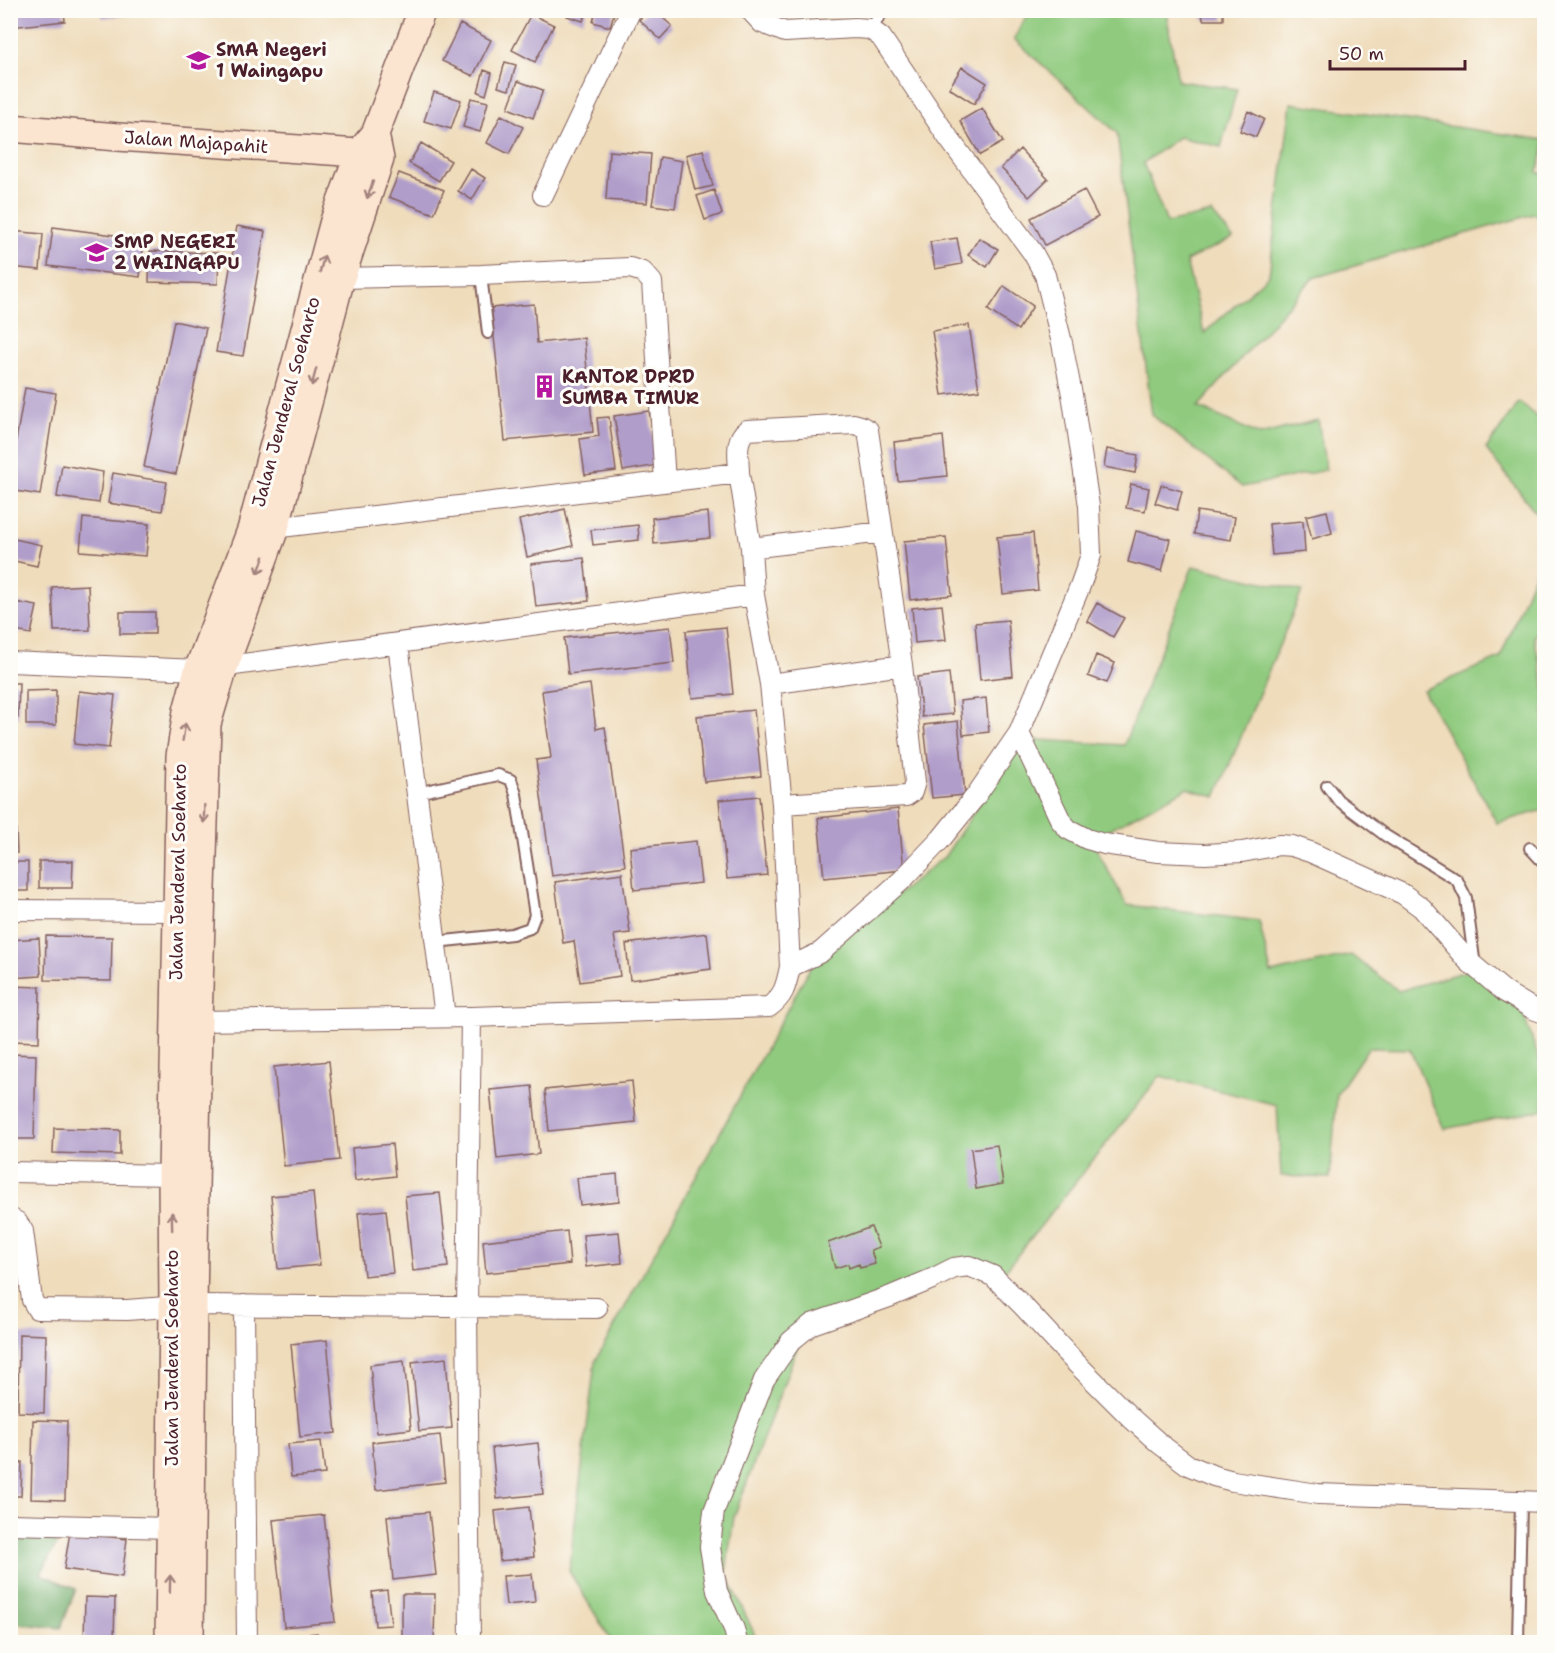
<svg xmlns="http://www.w3.org/2000/svg" width="1555" height="1653" viewBox="0 0 1555 1653" font-family="'Shantell Sans',sans-serif">
  <style>
    .green { fill: #8fca7e; stroke: #6c7454; stroke-width: 1.5 }
    .forest { fill: #73ae6d; stroke: #5e664c; stroke-width: 1.5 }
    .building { fill: #b09dca }
    .lines { fill: none; stroke-linecap: round; stroke-linejoin: round }
    .lane-casing { stroke: #84615d; stroke-width: 14 }
    .street-casing { stroke: #84615d; stroke-width: 22 }
    .secondary-casing { stroke: #84615d; stroke-width: 30 }
    .lane { stroke: #fff; stroke-width: 10 }
    .street { stroke: #fff; stroke-width: 20 }
    .secondary { stroke: #fce5d0; stroke-width: 27 }
    .oneway { stroke: #a3827e }
    .labels { text-anchor: middle; stroke-width: 6; stroke-linejoin: round; paint-order: stroke }
    .poi-label { font-size: 18px; font-weight: bold; fill: #4a1f2b; stroke: #fdfcf7; text-anchor: start }
    .street-label { font-size: 18px; fill: #4a1f2b; stroke: #fdfcf7 }
  </style>
  <rect width="100%" height="100%" fill="#fdfcf7"/>
  <filter id="ink" filterUnits="userSpaceOnUse"><feTurbulence type="fractalNoise" baseFrequency=".0167" numOctaves="2"/><feDisplacementMap in="SourceGraphic" scale="12" xChannelSelector="R" yChannelSelector="G"/><feConvolveMatrix kernelMatrix="1 2 1 2 8 2 1 2 1" color-interpolation-filters="sRGB"/></filter>
  <filter id="wash" filterUnits="userSpaceOnUse"><feTurbulence type="fractalNoise" baseFrequency=".008" numOctaves="4" result="noise"/><feDisplacementMap in="SourceGraphic" scale="24" xChannelSelector="R" yChannelSelector="G"/><feGaussianBlur stdDeviation="1.35" result="paint"/><feColorMatrix in="noise" values="0 0 0 0 0 0 0 0 0 0 0 0 0 0 0 0 0 1.4 0 .05"/><feComposite in="paint" operator="in"/></filter>
  <g filter="url(#wash)">
    <rect width="100%" height="100%" fill="#efdcbb"/>
    <path class="green" d="M1029,11H1166L1178,81L1237,89L1221,147L1179,137L1143,163L1167,223L1212,213L1233,238L1186,261L1204,333L1269,275L1291,103L1544,140V150L1537,172L1544,174V217L1534,214L1313,278L1198,407L1260,435L1318,420L1326,470L1242,487L1152,415L1117,133L1014,39Z
      M1519,402L1544,423V523L1486,449Z
      M1544,550V618L1534,637L1544,683V810L1497,823L1423,690L1500,658Z
      M1193,566L1302,591L1216,797L1187,788L1091,839L1127,905L1259,921L1271,973L1351,955L1399,991L1479,967L1518,999L1544,1073V1110L1444,1129L1410,1049L1368,1048L1337,1094L1330,1178L1281,1176L1277,1105L1160,1076L1005,1271L965,1261L811,1330L797,1348L734,1517L726,1572L758,1642H612L569,1571L595,1362L812,964L945,856L1022,739L1124,745Z"/>
    <path class="forest" d="M10,1537L58,1541L41,1574L76,1589L61,1628L11,1623Z"/>
    <g id="blocks">
      <path class="building" d="M10,10H64L65,21L10,27Z
        M102,10H154V12L102,18Z
        M569,10H587L583,21L567,16Z
        M596,10H615L610,27L593,22Z
        M648,10H654L672,26L660,39L639,20Z
        M1202,10H1223V20H1203Z
        M531,14L554,25L535,62L512,50Z
        M460,24L491,40L473,76L442,61Z
        M505,62L516,65L509,90L498,87Z
        M962,67L987,83L974,104L949,88Z
        M484,70L492,73L486,95L478,92Z
        M518,81L543,90L533,118L508,108Z
        M434,92L461,100L451,129L424,121Z
        M471,98L488,102L480,132L463,127Z
        M982,108L1003,142L980,155L960,121Z
        M1248,111L1264,119L1256,137L1240,131Z
        M501,115L523,127L509,154L487,143Z
        M421,143L451,161L439,181L409,163Z
        M1020,149L1048,179L1029,197L1001,168Z
        M703,150L713,186L695,190L686,155Z
        M609,151L651,154L647,203L606,200Z
        M660,157L682,161L675,208L652,205Z
        M471,169L485,178L472,200L458,191Z
        M399,173L444,190L434,214L389,197Z
        M714,190L722,214L705,220L697,196Z
        M1084,190L1098,217L1045,245L1031,218Z
        M237,226L265,231L243,356L216,352Z
        M53,227L144,239L140,277L48,266Z
        M10,231L43,234L40,270L10,267Z
        M957,238L962,264L935,269L930,242Z
        M979,238L998,249L987,267L968,255Z
        M150,251L219,253L218,284L149,282Z
        M1004,286L1033,306L1018,330L988,310Z
        M534,304L537,343L584,338L593,432L505,441L491,308Z
        M174,321L206,328L176,474L144,467Z
        M969,325L979,390L942,395L932,331Z
        M25,388L56,393L40,495L10,490V476Z
        M649,411L658,465L623,471L614,416Z
        M609,417L616,471L585,475L580,439L599,436L597,418Z
        M943,436L947,476L898,481L894,442Z
        M1107,449L1138,455L1135,473L1104,467Z
        M62,465L103,472L99,503L57,497Z
        M113,473L167,482L162,511L108,503Z
        M1131,484L1149,488L1145,511L1126,508Z
        M1161,485L1182,491L1177,510L1155,503Z
        M565,509L573,546L527,557L519,520Z
        M1197,511L1235,517L1231,540L1194,534Z
        M1327,511L1332,533L1312,539L1306,516Z
        M708,512L710,538L654,544L652,518Z
        M83,518L149,524L146,556L80,551Z
        M1303,521L1305,552L1272,555L1269,524Z
        M638,525L639,540L593,545L591,530Z
        M1136,531L1170,539L1162,571L1128,562Z
        M1033,533L1038,590L1003,594L997,537Z
        M946,537L952,595L910,600L904,541Z
        M10,538L42,545L37,566L10,560Z
        M584,558L589,601L536,607L531,564Z
        M88,585L90,630L54,631L52,587Z
        M10,601L37,606L31,634L10,630Z
        M1097,603L1124,618L1113,637L1087,621Z
        M942,605L946,640L915,643L912,608Z
        M120,612H155V634H120Z
        M1008,620L1013,676L980,680L975,623Z
        M670,627L674,663L568,674L564,638Z
        M726,627L733,694L692,698L686,631Z
        M1096,655L1115,663L1107,683L1088,676Z
        M949,673L953,714L922,717L917,677Z
        M10,683H19L18,718H10Z
        M590,684L596,729L605,727L625,866L552,876L536,760L551,758L542,691Z
        M56,690V725H26V691Z
        M79,691L115,695L109,748L74,744Z
        M986,698L989,732L963,735L960,701Z
        M754,710L761,776L704,782L697,716Z
        M958,721L965,795L932,798L924,725Z
        M759,796L767,875L727,879L719,800Z
        M898,809L904,870L824,878L818,818Z
        M10,829H16L17,853L10,854Z
        M696,841L701,883L634,890L630,848Z
        M39,861H73L72,888H39Z
        M10,862H28V891H10Z
        M622,873L630,933L614,935L620,976L580,982L574,941L563,943L555,882Z
        M707,933L711,969L630,980L626,944Z
        M46,936L112,937L111,981L45,980Z
        M39,938L41,976L10,978V940Z
        M10,986L40,987L39,1042L10,1041Z
        M10,1054L36,1055L34,1139H10Z
        M329,1061L339,1160L284,1166L274,1067Z
        M632,1081L636,1122L549,1131L545,1090Z
        M532,1086L539,1154L497,1159L490,1090Z
        M54,1128L120,1130V1155L53,1153Z
        M392,1144L395,1176L355,1181L352,1148Z
        M997,1145L1003,1184L976,1189L971,1149Z
        M617,1174L619,1201L580,1205L577,1178Z
        M313,1192L320,1265L278,1269L271,1196Z
        M440,1193L448,1267L413,1271L405,1196Z
        M386,1210L393,1273L364,1276L358,1213Z
        M871,1227L879,1247L871,1250L875,1264L860,1268L859,1264L849,1268L848,1264L835,1268L828,1243Z
        M567,1231L570,1264L486,1273L483,1241Z
        M619,1232L622,1263L586,1267L583,1235Z
        M19,1334L46,1335L44,1413L18,1412Z
        M327,1340L336,1433L300,1437L291,1344Z
        M446,1358L452,1428L419,1431L412,1362Z
        M404,1361L411,1429L377,1433L370,1365Z
        M33,1420L67,1421L65,1500L31,1499Z
        M440,1435L445,1482L376,1490L372,1442Z
        M321,1441L325,1474L291,1477L288,1444Z
        M538,1443L543,1494L497,1499L492,1448Z
        M10,1461L22,1462L21,1496H10Z
        M529,1507L534,1557L500,1561L495,1511Z
        M429,1512L436,1575L393,1580L387,1516Z
        M324,1515L335,1622L284,1627L273,1520Z
        M70,1532L127,1539L122,1577L64,1569Z
        M532,1574L535,1602L506,1605L503,1576Z
        M387,1590L391,1625L375,1626L372,1592Z
        M402,1594H435L434,1642H402Z
        M85,1597L115,1598L114,1642H84Z
        M317,1633L318,1642H276V1637Z"/>
    </g>
  </g>
  <g filter="url(#ink)">
    <use href="#blocks" fill-opacity="0" stroke="#84615d" stroke-width="1.5"/>
    <g class="lines">
      <defs>
        <path id="lane" d="M870,29L884,10
          M481,275L488,333
          M1327,786L1338,800L1386,836L1457,880L1466,898L1475,967
          M417,793L498,775L511,780L516,794L535,915L530,928L512,934L435,942
          M1530,848L1544,863
          M1518,1642L1521,1501"/>
        <path id="street" d="M750,10L762,23L785,32L855,28L870,29L881,37L947,136L1033,253L1045,275L1062,343L1073,400L1089,506L1091,555L1080,586L1019,733L975,797L941,839L902,880L821,952L790,967
          M543,195L631,10
          M341,278L481,275L630,268L643,272L652,282L665,482
          M739,473C739,458 734,440 747,430L854,424L861,426L868,430L902,665L915,782L912,792L906,796L782,804
          M751,548L882,532
          M398,644L445,1017
          M10,662L198,670L754,595
          M770,684L902,665
          M1019,733L1061,821L1068,829L1087,839L1104,844L1158,852L1205,854L1242,852L1279,845L1292,846L1310,852L1403,894L1422,908L1468,961L1505,992L1533,1009L1544,1013
          M10,910L177,911
          M186,1023L198,1021L471,1017L769,1007C785,995 786,985 790,967L782,804L770,684L754,595L751,548L739,473L264,529
          M10,1172L172,1175
          M10,1218L17,1222L23,1231L32,1300L37,1309L127,1310L193,1305L597,1308
          M244,1305L247,1642
          M10,1524L171,1528
          M470,1642L467,1307L471,1017
          M737,1642L734,1629L717,1591L710,1547L714,1511L764,1380L791,1341L812,1324L889,1297L932,1279L954,1268L969,1266L993,1276L1023,1306L1074,1361L1131,1418L1160,1444L1188,1465L1214,1476L1233,1481L1318,1494L1544,1502"/>
        <path id="secondary" d="M10,128L118,137L359,153L374,157
          M169,1642L173,1306L172,1175L180,756L187,711L198,670L251,530L334,221L359,153L375,134L422,10
          M190,1642L193,1305L198,1021L207,724L224,667L275,528L341,278L380,159L375,134"/>
      </defs>
      <use href="#lane" class="lane-casing"/>
      <use href="#street" class="street-casing"/>
      <use href="#secondary" class="secondary-casing"/>
      <use href="#lane" class="lane"/>
      <use href="#street" class="street"/>
      <use href="#secondary" class="secondary"/>
    </g>
    <defs><path id="oneway-shaft" d="M-6 0H5M1.5-3L5.5 0L1.5 3" fill="none" stroke-width="1.6" stroke-linecap="round" stroke-linejoin="round" transform="scale(1.5)"/></defs>
    <g class="oneway">
      <use href="#oneway-shaft" transform="translate(370 190) rotate(109)"/>
      <use href="#oneway-shaft" transform="translate(322 264) rotate(-75)"/>
      <use href="#oneway-shaft" transform="translate(314 377) rotate(105)"/>
      <use href="#oneway-shaft" transform="translate(261 565) rotate(110)"/>
      <use href="#oneway-shaft" transform="translate(184 732) rotate(-81)"/>
      <use href="#oneway-shaft" transform="translate(204 814) rotate(92)"/>
      <use href="#oneway-shaft" transform="translate(172 1221) rotate(-91)"/>
      <use href="#oneway-shaft" transform="translate(170 1584) rotate(-89)"/>
    </g>
  </g>
  <defs>
    <symbol id="school-bare" viewBox="-9 -9 18 18"><path d="M0-5L7-2L0 1L-7-2ZM-4 1L0 2.5L4 1V4Q0 6-4 4Z" fill="#b5179e" stroke="#fdfcf7" stroke-width="2.5" paint-order="stroke"/></symbol>
    <symbol id="building-bare" viewBox="-9 -9 18 18"><path d="M-4-6H4V6H1V3H-1V6H-4ZM-2.5-4.3h1.7v1.8h-1.7ZM.8-4.3h1.7v1.8H.8ZM-2.5-1h1.7V.8h-1.7ZM.8-1h1.7V.8H.8Z" fill="#b5179e" stroke="#fdfcf7" stroke-width="2.5" paint-order="stroke"/></symbol>
  </defs>
  <g fill-rule="evenodd">
    <use href="#school-bare" x="182" y="44" width="33" height="33"/>
    <use href="#school-bare" x="80" y="236" width="33" height="33"/>
    <use href="#building-bare" x="528" y="370" width="33" height="33"/>
  </g>
  <g class="labels">
    <g class="poi-label">
      <text x="216" y="56">SMA Negeri<tspan x="216" dy="21">1 Waingapu</tspan></text>
      <text x="114" y="248">SMP NEGERI<tspan x="114" dy="21">2 WAINGAPU</tspan></text>
      <text x="562" y="383">KANTOR DPRD<tspan x="562" dy="21">SUMBA TIMUR</tspan></text>
    </g>
    <g class="street-label">
      <text transform="translate(196 142) rotate(4)" y="6">Jalan Majapahit</text>
      <text transform="translate(286 402) rotate(-75)" y="6">Jalan Jenderal Soeharto</text>
      <text transform="translate(178 872) rotate(-89)" y="6">Jalan Jenderal Soeharto</text>
      <text transform="translate(172 1358) rotate(-90)" y="6">Jalan Jenderal Soeharto</text>
    </g>
  </g>
  <rect width="1555" height="1653" fill="none" stroke="#fdfcf7" stroke-width="36"/>
  <path d="M1330 60v9h135v-9" fill="none" stroke="#4a1f2b" stroke-width="3"/>
  <text x="1339" y="60" font-size="18" fill="#4a1f2b" stroke="#fdfcf7" stroke-width="4.5" paint-order="stroke">50 m</text>
</svg>
